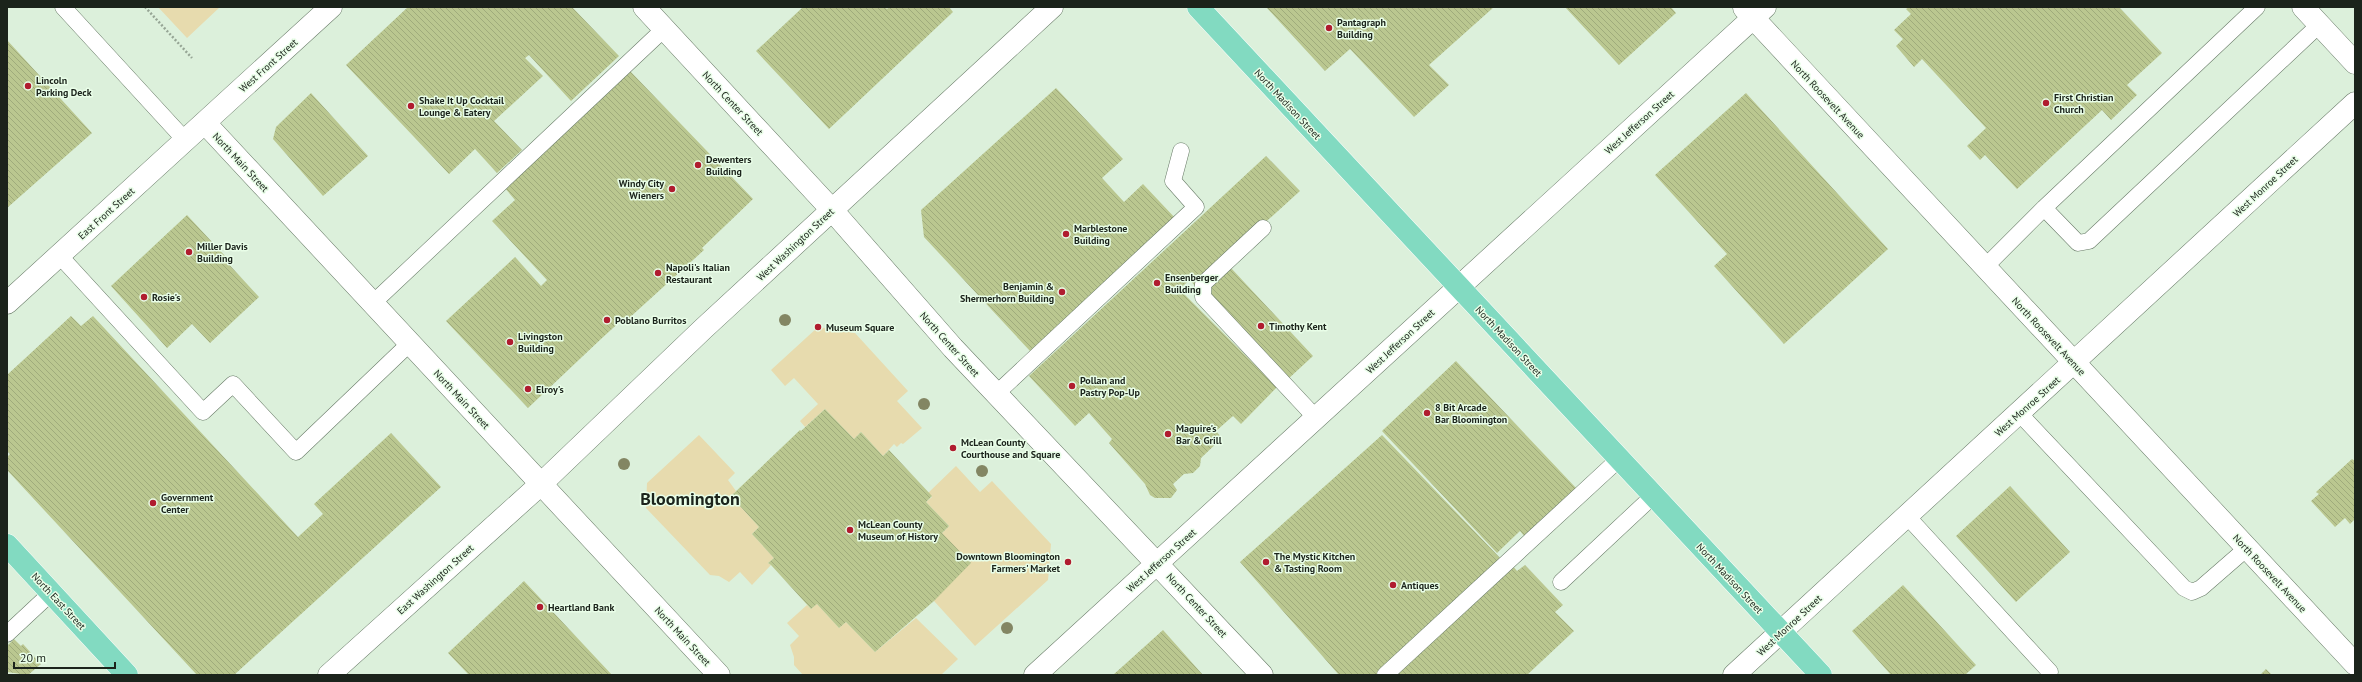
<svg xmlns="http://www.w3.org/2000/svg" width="2362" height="682" viewBox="0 0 2362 682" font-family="'PT Sans',sans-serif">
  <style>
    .grass { fill: #e7dbae }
    .building { fill: url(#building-back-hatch) }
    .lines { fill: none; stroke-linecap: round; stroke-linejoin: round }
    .service-casing { stroke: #697b68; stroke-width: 17 }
    .minor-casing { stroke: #697b68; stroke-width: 23 }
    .tertiary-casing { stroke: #697b68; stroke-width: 23 }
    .secondary-casing { stroke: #697b68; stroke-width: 23 }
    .primary-casing { stroke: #fff; stroke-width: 23 }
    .path { stroke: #96a595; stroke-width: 2.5; stroke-dasharray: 2 2; stroke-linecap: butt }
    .service { stroke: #fff; stroke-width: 16 }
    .minor { stroke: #fff; stroke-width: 22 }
    .tertiary { stroke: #fff; stroke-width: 22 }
    .secondary { stroke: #fff; stroke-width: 22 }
    .primary { stroke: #82dac1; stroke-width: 22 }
    .tree { fill: #838663 }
    .poi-dot { fill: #b01c2f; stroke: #e9fee8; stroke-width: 1.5 }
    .labels { text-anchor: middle; stroke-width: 3; stroke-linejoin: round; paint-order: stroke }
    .poi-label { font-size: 10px; font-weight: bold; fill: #1b231b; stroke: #e9fee8; text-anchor: start }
    .street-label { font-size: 10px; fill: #1b231b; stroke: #e9fee8 }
    .town-label { font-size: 18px; font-weight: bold; fill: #1b231b; stroke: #e9fee8 }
  </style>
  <defs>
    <pattern id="building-back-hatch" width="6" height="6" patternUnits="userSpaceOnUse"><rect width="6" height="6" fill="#bac790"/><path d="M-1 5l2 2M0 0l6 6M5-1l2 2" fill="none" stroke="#9fab7c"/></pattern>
  </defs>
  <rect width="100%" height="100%" fill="#dcf0db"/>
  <path class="grass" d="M158,7H220L187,38Z
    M818,327L855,333L908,391L897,401L922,428L903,444L901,443L897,447L894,444L883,456L861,432L854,439L825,409L805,427L800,421L818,404L794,378L785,386L771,370Z
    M699,435L735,473L728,480L736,491L731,496L759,527L752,534L774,558L768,563L771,565L752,585L740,572L729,582L719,576L710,575L646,508L647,483Z
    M956,466L980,492L992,481L1051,544L1048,580L975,646L934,601L942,533L949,526L926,502L932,497L928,493Z
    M817,604L839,628L846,622L875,652L916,618L958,659L941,675H803L794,665V657L790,645L799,636L787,623L807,605L811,609Z"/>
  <path class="building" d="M408,7H572L619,56L571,101L529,55L525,58L543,76L494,121L522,150L497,173L475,149L449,174L346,65Z
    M803,7H885L887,9L889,7H949L953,12L829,129L756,51Z
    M1266,7H1494L1429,65L1449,85L1414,117L1350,49L1325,71Z
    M1565,7H1671L1676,13L1619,65Z
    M1909,7H2119L2162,53L2127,85L2137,95L2111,120L2102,110L2017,189L1985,155L1980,160L1967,146L1986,128L1922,59L1914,67L1896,46L1903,39L1894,30L1911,14L1906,9Z
    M7,40L92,133L7,208Z
    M630,71L753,199L702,248L704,250L627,320L625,317L601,339L528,408L446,321L515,257L541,286L547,280L492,221L515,200L504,187Z
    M1056,88L1123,159L1102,178L1124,202L1143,184L1176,219L1030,351L924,237L921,210Z
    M311,93L368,156L323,196L273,139L276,127Z
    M1746,93L1888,249L1784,344L1714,266L1727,254L1655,175Z
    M1266,156L1300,191L1195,286L1190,280L1179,289L1277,387L1241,424L1233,416L1216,431L1222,438L1201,458L1200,466L1193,473L1184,474L1173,484L1177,490L1171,498H1155L1150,495L1145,484L1109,443L1112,439L1089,413L1075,426L1029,376Z
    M187,215L226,257L224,259L259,297L210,343L192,324L167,348L111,286Z
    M1231,268L1313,356L1287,380L1211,298L1212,286Z
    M71,316L81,326L93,316L298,537L323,514L314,504L391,433L441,487L234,675H197L7,470V457L10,454L7,451V375Z
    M1456,361L1576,488L1525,537L1520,531L1497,553L1382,431Z
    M825,409L854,439L861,432L883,456L889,450L932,496L926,502L949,526L942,533L971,563L934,601L875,652L846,622L839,628L817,604L811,609L771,565L768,563L774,558L752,534L759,527L731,496L800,430L801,431Z
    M1382,435L1502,560L1376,675H1339L1240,562Z
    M2352,459L2355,461V519L2350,524L2345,518L2335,527L2311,501L2319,494L2316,492Z
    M2010,486L2070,552L2016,602L1956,536Z
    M1512,565L1517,571L1525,565L1563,605L1555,612L1574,631L1527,675H1394Z
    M524,581L612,675H469L448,653Z
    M1903,585L1976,665L1965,675H1891L1852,631Z
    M1163,630L1203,675H1113Z
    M14,639L21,646L23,644L41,664L28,675L7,672V646Z
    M2266,669L2272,675H2260Z"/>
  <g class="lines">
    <defs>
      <path id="service" d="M63,7L185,140
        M2044,208L2257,7
        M1263,228L1203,284V297L1316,418
        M59,255L203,412L233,384L296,452L410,343
        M1985,267L2044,208L2078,243L2089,241L2319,25
        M373,303L664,29
        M996,394L1196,207L1173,181L1181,151
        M2019,413L2184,588L2192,592L2201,588L2247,548
        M1906,515L2050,672
        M1561,582L1653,496
        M7,634L51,593
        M1385,675L1619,459"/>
      <path id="minor" d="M644,7L832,210L953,348L1262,675
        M2303,7L2355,63
        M1744,8L2355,664
        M205,123L719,675
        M1035,675L1765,7
        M1734,675L2355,103"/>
      <path id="tertiary" d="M7,303L331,7"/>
      <path id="secondary" d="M329,675L541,484L703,329L1052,7"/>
      <path id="primary" d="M1198,7L1821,675
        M7,545L127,675"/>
    </defs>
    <use href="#service" class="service-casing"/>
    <use href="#minor" class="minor-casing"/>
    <use href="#tertiary" class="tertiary-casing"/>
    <use href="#secondary" class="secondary-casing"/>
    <use href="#primary" class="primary-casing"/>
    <path class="path" d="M145,7L192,58"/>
    <use href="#service" class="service"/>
    <use href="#minor" class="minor"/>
    <use href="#tertiary" class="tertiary"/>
    <use href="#secondary" class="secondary"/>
    <use href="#primary" class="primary"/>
  </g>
  <g class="tree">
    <circle cx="785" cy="320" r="6"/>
    <circle cx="924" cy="404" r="6"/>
    <circle cx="624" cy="464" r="6"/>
    <circle cx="982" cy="471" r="6"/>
    <circle cx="1007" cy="628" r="6"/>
  </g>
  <g class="poi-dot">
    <circle cx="1329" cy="28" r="4"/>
    <circle cx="28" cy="86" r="4"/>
    <circle cx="2046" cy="103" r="4"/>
    <circle cx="411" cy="106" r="4"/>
    <circle cx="698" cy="165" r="4"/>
    <circle cx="672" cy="189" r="4"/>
    <circle cx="1066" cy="234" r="4"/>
    <circle cx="189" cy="252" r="4"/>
    <circle cx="658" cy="273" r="4"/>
    <circle cx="1157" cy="283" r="4"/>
    <circle cx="1062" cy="292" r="4"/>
    <circle cx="144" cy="297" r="4"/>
    <circle cx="607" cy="320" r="4"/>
    <circle cx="1261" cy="326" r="4"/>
    <circle cx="818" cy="327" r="4"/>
    <circle cx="510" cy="342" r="4"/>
    <circle cx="1072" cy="386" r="4"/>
    <circle cx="528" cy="389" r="4"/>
    <circle cx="1427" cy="413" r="4"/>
    <circle cx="1168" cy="434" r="4"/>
    <circle cx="953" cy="448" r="4"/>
    <circle cx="153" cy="503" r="4"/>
    <circle cx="850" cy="530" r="4"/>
    <circle cx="1068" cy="562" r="4"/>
    <circle cx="1266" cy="562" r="4"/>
    <circle cx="1393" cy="585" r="4"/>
    <circle cx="540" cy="607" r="4"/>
  </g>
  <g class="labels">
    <g class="poi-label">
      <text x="1337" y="26">Pantagraph<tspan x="1337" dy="12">Building</tspan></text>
      <text x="36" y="84">Lincoln<tspan x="36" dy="12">Parking Deck</tspan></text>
      <text x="2054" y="101">First Christian<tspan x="2054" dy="12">Church</tspan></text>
      <text x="419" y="104">Shake It Up Cocktail<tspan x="419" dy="12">Lounge &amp; Eatery</tspan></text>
      <text x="706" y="163">Dewenters<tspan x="706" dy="12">Building</tspan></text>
      <text x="664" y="187" text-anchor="end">Windy City<tspan x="664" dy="12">Wieners</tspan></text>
      <text x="1074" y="232">Marblestone<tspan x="1074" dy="12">Building</tspan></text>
      <text x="197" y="250">Miller Davis<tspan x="197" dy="12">Building</tspan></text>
      <text x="666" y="271">Napoli's Italian<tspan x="666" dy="12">Restaurant</tspan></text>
      <text x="1165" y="281">Ensenberger<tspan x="1165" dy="12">Building</tspan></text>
      <text x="1054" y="290" text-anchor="end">Benjamin &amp;<tspan x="1054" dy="12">Shermerhorn Building</tspan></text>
      <text x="152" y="301">Rosie's</text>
      <text x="615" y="324">Poblano Burritos</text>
      <text x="1269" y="330">Timothy Kent</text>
      <text x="826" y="331">Museum Square</text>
      <text x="518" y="340">Livingston<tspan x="518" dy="12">Building</tspan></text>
      <text x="1080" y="384">Pollan and<tspan x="1080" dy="12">Pastry Pop-Up</tspan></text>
      <text x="536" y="393">Elroy's</text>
      <text x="1435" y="411">8 Bit Arcade<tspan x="1435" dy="12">Bar Bloomington</tspan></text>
      <text x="1176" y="432">Maguire's<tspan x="1176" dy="12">Bar &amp; Grill</tspan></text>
      <text x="961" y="446">McLean County<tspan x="961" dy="12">Courthouse and Square</tspan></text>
      <text x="161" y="501">Government<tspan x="161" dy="12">Center</tspan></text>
      <text x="858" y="528">McLean County<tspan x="858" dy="12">Museum of History</tspan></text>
      <text x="1060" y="560" text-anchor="end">Downtown Bloomington<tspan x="1060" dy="12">Farmers' Market</tspan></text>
      <text x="1274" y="560">The Mystic Kitchen<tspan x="1274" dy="12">&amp; Tasting Room</tspan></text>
      <text x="1401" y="589">Antiques</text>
      <text x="548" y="611">Heartland Bank</text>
    </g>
    <g class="street-label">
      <text transform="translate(268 65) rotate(-42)" y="4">West Front Street</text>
      <text transform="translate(1828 99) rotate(47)" y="4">North Roosevelt Avenue</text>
      <text transform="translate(733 103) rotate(47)" y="4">North Center Street</text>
      <text transform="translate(1288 104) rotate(47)" y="4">North Madison Street</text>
      <text transform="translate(1639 122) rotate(-42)" y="4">West Jefferson Street</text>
      <text transform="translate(241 162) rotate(47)" y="4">North Main Street</text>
      <text transform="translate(2265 186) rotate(-43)" y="4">West Monroe Street</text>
      <text transform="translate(106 213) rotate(-42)" y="4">East Front Street</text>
      <text transform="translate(795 244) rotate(-43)" y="4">West Washington Street</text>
      <text transform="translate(2049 336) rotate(47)" y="4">North Roosevelt Avenue</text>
      <text transform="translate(1400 341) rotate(-43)" y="4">West Jefferson Street</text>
      <text transform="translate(1509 341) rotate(47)" y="4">North Madison Street</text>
      <text transform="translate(950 344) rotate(48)" y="4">North Center Street</text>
      <text transform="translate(462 399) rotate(47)" y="4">North Main Street</text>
      <text transform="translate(2027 406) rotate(-42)" y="4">West Monroe Street</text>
      <text transform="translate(1161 560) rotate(-42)" y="4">West Jefferson Street</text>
      <text transform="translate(2270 573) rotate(47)" y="4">North Roosevelt Avenue</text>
      <text transform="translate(1730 578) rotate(47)" y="4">North Madison Street</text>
      <text transform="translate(435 579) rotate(-42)" y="4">East Washington Street</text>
      <text transform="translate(59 601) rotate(47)" y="4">North East Street</text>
      <text transform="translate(1197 605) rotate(47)" y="4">North Center Street</text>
      <text transform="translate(1789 625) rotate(-43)" y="4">West Monroe Street</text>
      <text transform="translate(683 636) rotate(47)" y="4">North Main Street</text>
    </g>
    <g class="town-label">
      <text x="690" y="505">Bloomington</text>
    </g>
  </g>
  <rect width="2362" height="682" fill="none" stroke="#1b231b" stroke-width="16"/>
  <path d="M14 662v6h101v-6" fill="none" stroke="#1b231b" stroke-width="2"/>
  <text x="20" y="662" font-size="12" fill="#1b231b" stroke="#e9fee8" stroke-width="3" paint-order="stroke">20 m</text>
</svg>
